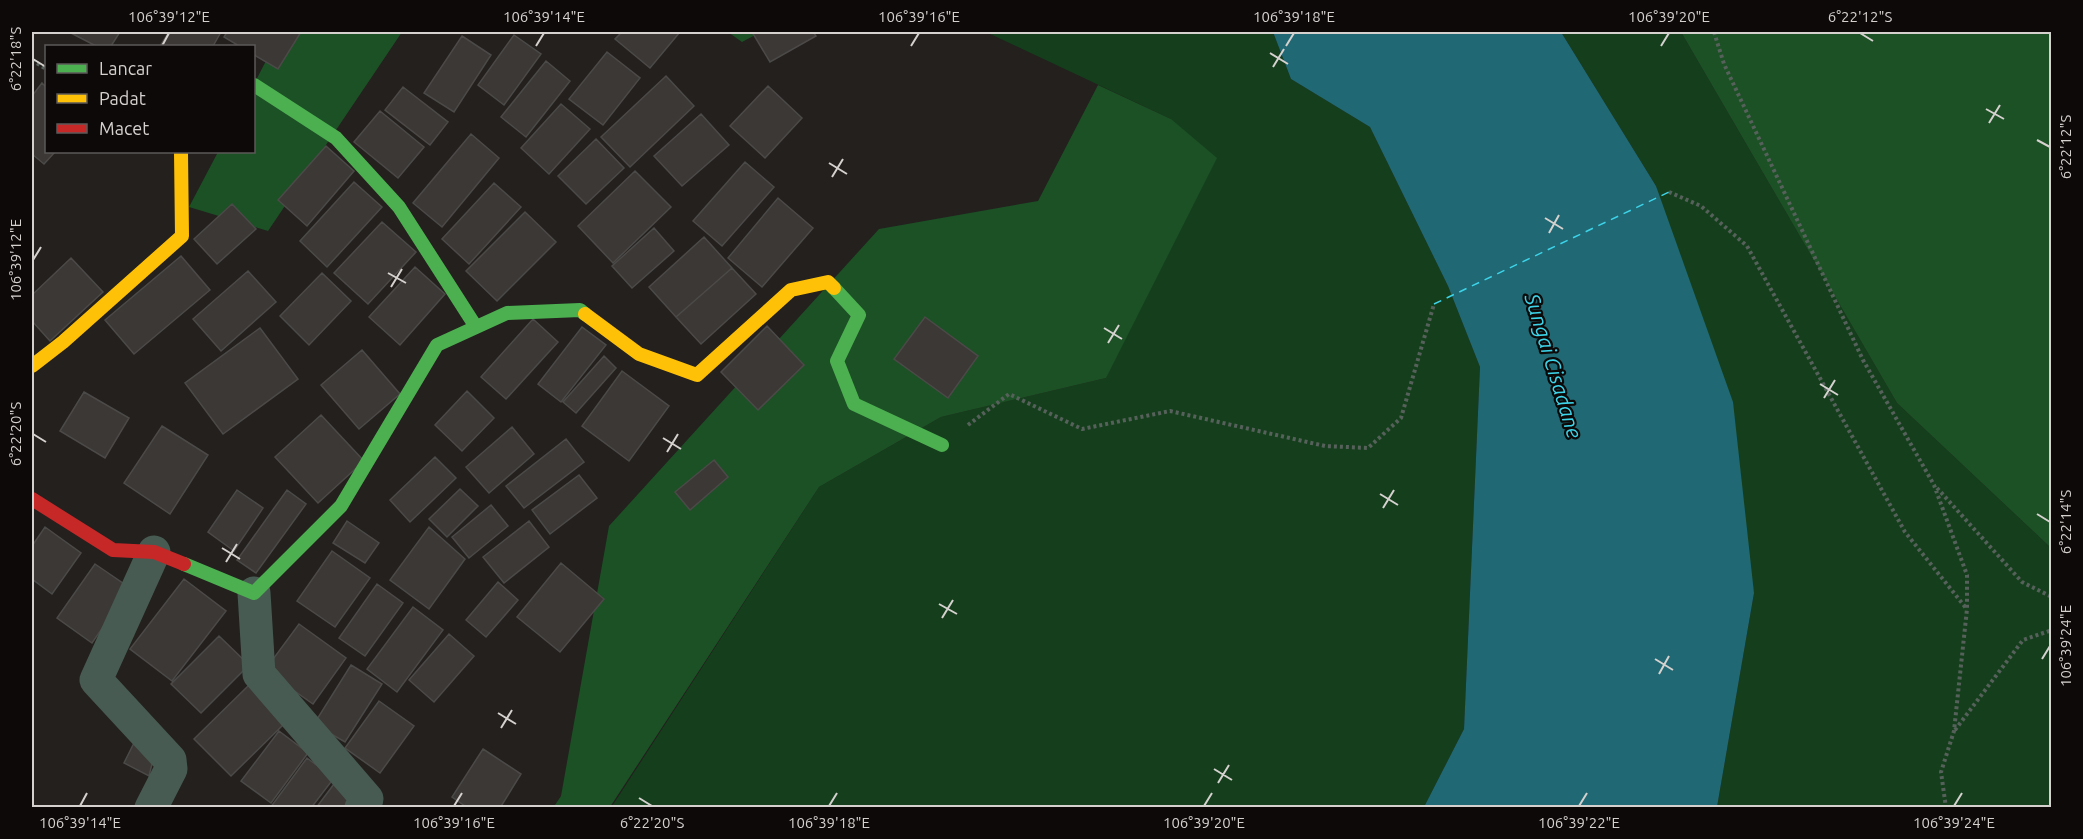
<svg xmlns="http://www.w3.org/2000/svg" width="2083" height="839" viewBox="0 0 2083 839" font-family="Ubuntu,sans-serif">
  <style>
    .green { fill: #153f1c }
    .forest { fill: #1c5025 }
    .water { fill: #206873 }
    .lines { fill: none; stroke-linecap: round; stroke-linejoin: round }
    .ferry { stroke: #3dd4ea; stroke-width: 1.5; stroke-dasharray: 8 6; stroke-linecap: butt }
    .building { fill: #3b3836; stroke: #4c4a48; stroke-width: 1.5 }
    .path { stroke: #56615b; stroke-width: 4; stroke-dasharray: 3 3; stroke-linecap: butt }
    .street { stroke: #475b52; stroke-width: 33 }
    .fast { stroke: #4caf50; stroke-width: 14 }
    .slow { stroke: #ffc107; stroke-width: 14 }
    .jam { stroke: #c62828; stroke-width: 14 }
    .ticks { fill: none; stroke: #d5d1cf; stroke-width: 2 }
    .labels { text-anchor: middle; stroke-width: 4.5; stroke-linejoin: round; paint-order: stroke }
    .water-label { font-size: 21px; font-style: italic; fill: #3dd4ea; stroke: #0c0908 }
    .neatline { fill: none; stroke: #d5d1cf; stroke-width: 2 }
    .ticks-label { font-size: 15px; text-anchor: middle; fill: #d5d1cf }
  </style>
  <rect width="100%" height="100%" fill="#23201e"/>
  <path class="green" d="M986,32H1273L1291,79L1370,127L1448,286L1480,367L1464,729L1424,807L611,808L819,487L941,417L1106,378L1171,119Z
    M1561,32H1681L1897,403L2051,548V807H1717L1754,593L1656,186Z"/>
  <path class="forest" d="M281,32H402L268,231L189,207L218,152H254V84Z
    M728,32H761L742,42Z
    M1681,32H2051V548L1897,403Z
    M1098,85L1171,119L1217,158L1106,378L941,417L819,487L610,807L553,808L561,796L609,526L879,229L1038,201Z"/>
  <path class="water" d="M1273,32H1561L1656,186L1733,402L1754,593L1717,807H1424L1464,729L1480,367L1448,286L1370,127L1291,79Z"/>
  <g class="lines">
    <path class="ferry" d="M1434,304L1669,192"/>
  </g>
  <path class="building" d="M69,32H120L111,46H96Z
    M169,32H221L213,46H160Z
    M227,32H301L278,69L254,55V46H239L224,37Z
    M622,32H680L650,68L615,39Z
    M752,32H813L816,36L770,62Z
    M514,35L541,54L504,105L478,85Z
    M462,36L491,55L454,112L424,93Z
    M607,52L640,78L603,125L569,99Z
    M546,61L570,81L526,137L501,117Z
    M666,76L694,106L630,167L601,137Z
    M42,83L46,87V152H55L44,164L32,154V96Z
    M768,86L802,118L765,158L730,126Z
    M403,87L448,122L430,145L385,110Z
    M561,104L590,129L549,174L521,148Z
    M380,111L424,147L398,178L354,142Z
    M701,114L729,145L682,186L654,156Z
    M471,134L499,158L442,227L413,203Z
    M596,139L624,168L586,204L558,176Z
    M326,146L354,171L307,226L278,200Z
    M745,162L774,187L722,246L693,221Z
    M635,171L671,207L613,263L578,226Z
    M354,182L382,207L327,267L300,241Z
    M494,183L521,207L469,264L442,239Z
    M778,198L813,228L762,287L728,258Z
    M232,204L256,229L217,264L194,239Z
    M525,212L556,242L497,301L466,271Z
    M382,222L416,252L368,304L334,273Z
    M654,228L674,251L632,288L612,266Z
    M704,237L732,268L676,317L649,287Z
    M181,256L210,290L134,354L105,320Z
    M71,258L103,292L50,341L32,321V295Z
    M415,267L445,294L400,345L369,317Z
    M732,268L756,294L701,344L676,317Z
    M248,271L276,302L221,351L193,319Z
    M322,273L351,301L309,345L280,316Z
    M925,317L978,356L948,398L894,359Z
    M533,319L558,342L506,399L481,377Z
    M767,326L804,365L758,410L721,372Z
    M582,327L606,345L561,402L538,384Z
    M260,328L298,379L223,434L185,383Z
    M362,350L400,394L359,429L321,385Z
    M604,356L616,368L576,413L563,402Z
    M622,371L669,406L629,461L582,426Z
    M467,391L494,418L462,451L435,425Z
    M84,392L129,418L105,458L60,431Z
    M321,415L364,461L318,503L275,457Z
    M162,426L208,455L170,514L124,483Z
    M512,427L534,454L489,493L466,467Z
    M566,439L584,462L524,508L506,486Z
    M435,457L456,478L410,522L390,500Z
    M714,460L728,477L690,510L675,492Z
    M579,475L597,498L550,534L532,510Z
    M460,489L478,506L447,537L429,519Z
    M237,490L263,508L234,551L208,532Z
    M287,490L306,504L256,573L237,560Z
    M491,505L508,526L469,558L452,537Z
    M347,521L379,543L365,563L333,543Z
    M529,521L549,547L504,583L483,557Z
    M45,527L81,553L52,594L32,579V546Z
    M429,527L465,559L429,609L390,580Z
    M332,551L370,578L335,627L297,601Z
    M561,563L604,599L560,652L517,617Z
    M95,564L130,588L92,643L57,618Z
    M184,579L226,611L172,681L130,649Z
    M498,582L518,600L486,637L466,620Z
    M377,584L403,603L365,656L339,638Z
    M413,607L443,630L397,692L367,669Z
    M299,624L346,658L313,704L265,670Z
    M449,634L474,656L434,702L409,680Z
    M219,636L249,665L201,713L171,684Z
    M351,665L382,684L345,742L314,724Z
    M249,685L285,723L231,776L194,739Z
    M379,701L414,726L380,773L345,748Z
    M279,731L308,753L271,803L241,781Z
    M136,739L156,748L149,776L124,763Z
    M483,749L521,774L500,808H468L452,797Z
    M307,758L334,778L311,808H270Z
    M337,780L352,808H316Z"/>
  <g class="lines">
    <path class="path" d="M1714,32L1724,64L1863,360L1934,485L1967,575V609L1954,731L1941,772L1946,808
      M32,60L46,69
      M1669,192L1701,206L1747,246L1905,532L1966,608
      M968,425L1009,394L1082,429L1170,411L1325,446L1368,448L1401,418L1434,304
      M1937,488L2022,582L2052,597
      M1955,730L2023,640L2052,630"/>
    <path class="street" d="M254,593L259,674L367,799L361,808
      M151,808L171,769L170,760L96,680L154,552"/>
    <path class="fast" d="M254,85L336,138L399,207L476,327
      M834,288L859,315L837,361L854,404L942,445
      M184,564L254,593L341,506L437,345L507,313L580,310L585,314"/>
    <path class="slow" d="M585,314L639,354L697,375L791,290L828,282L834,288
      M32,366L63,342L182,236L181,152"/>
    <path class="jam" d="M32,499L113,550L154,552L184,564"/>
  </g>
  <path class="ticks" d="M1860,33L1873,41M162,46L169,33M536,46L544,33M911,46L919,33M1286,46L1294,33M1661,46L1669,33M1270,53L1288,64M33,59L46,67M1273,67L1284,49M1986,109L2004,119M1989,123L2000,105M2037,140L2050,147M829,163L847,174M832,177L843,159M1545,218L1563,229M1549,233L1559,215M33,260L41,247M388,273L406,283M391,287L402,269M1104,328L1122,339M1108,343L1119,325M1820,384L1838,395M1824,398L1835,380M33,434L46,442M663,438L681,449M667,452L678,434M1380,494L1398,505M1383,508L1394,490M2037,514L2050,522M222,548L240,559M226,562L237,544M939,604L957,614M942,618L953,600M1655,659L1673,670M2042,659L2050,646M1659,674L1669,656M498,713L516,724M501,728L512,710M1214,769L1232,780M1218,783L1229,765M639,798L652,806M80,806L87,793M454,806L462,793M829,806L837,793M1204,806L1212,793M1579,806L1587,793M1954,806L1962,793"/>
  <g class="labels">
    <g class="water-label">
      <text transform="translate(1553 366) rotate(73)" y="7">Sungai Cisadane</text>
    </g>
  </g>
  <rect width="2083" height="839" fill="none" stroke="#0c0908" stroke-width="66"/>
  <rect x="45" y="45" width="210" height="108" fill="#0c0908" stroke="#5c5958" stroke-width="1.5"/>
  <rect x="57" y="64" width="30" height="9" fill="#4caf50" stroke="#5c5958" stroke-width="1.5"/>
  <text x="99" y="75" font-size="18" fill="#d5d1cf">Lancar</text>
  <rect x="57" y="94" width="30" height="9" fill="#ffc107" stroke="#5c5958" stroke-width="1.5"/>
  <text x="99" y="105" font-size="18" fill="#d5d1cf">Padat</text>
  <rect x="57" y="124" width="30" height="9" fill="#c62828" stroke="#5c5958" stroke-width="1.5"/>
  <text x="99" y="135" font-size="18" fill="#d5d1cf">Macet</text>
  <rect x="33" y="33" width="2017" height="773" class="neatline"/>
  <g class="ticks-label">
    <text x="169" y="22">106°39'12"E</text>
    <text x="544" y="22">106°39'14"E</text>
    <text x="919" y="22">106°39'16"E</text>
    <text x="1294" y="22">106°39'18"E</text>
    <text x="1669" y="22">106°39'20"E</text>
    <text x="1860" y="22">6°22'12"S</text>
    <text transform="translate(16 59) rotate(-90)" y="5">6°22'18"S</text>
    <text transform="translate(2066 147) rotate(-90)" y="5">6°22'12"S</text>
    <text transform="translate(16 260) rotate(-90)" y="5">106°39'12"E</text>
    <text transform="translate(16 434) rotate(-90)" y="5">6°22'20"S</text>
    <text transform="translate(2066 522) rotate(-90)" y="5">6°22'14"S</text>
    <text transform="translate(2066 646) rotate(-90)" y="5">106°39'24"E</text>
    <text x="80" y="828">106°39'14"E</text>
    <text x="454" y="828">106°39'16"E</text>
    <text x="652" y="828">6°22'20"S</text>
    <text x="829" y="828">106°39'18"E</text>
    <text x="1204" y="828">106°39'20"E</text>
    <text x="1579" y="828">106°39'22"E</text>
    <text x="1954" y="828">106°39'24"E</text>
  </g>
</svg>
